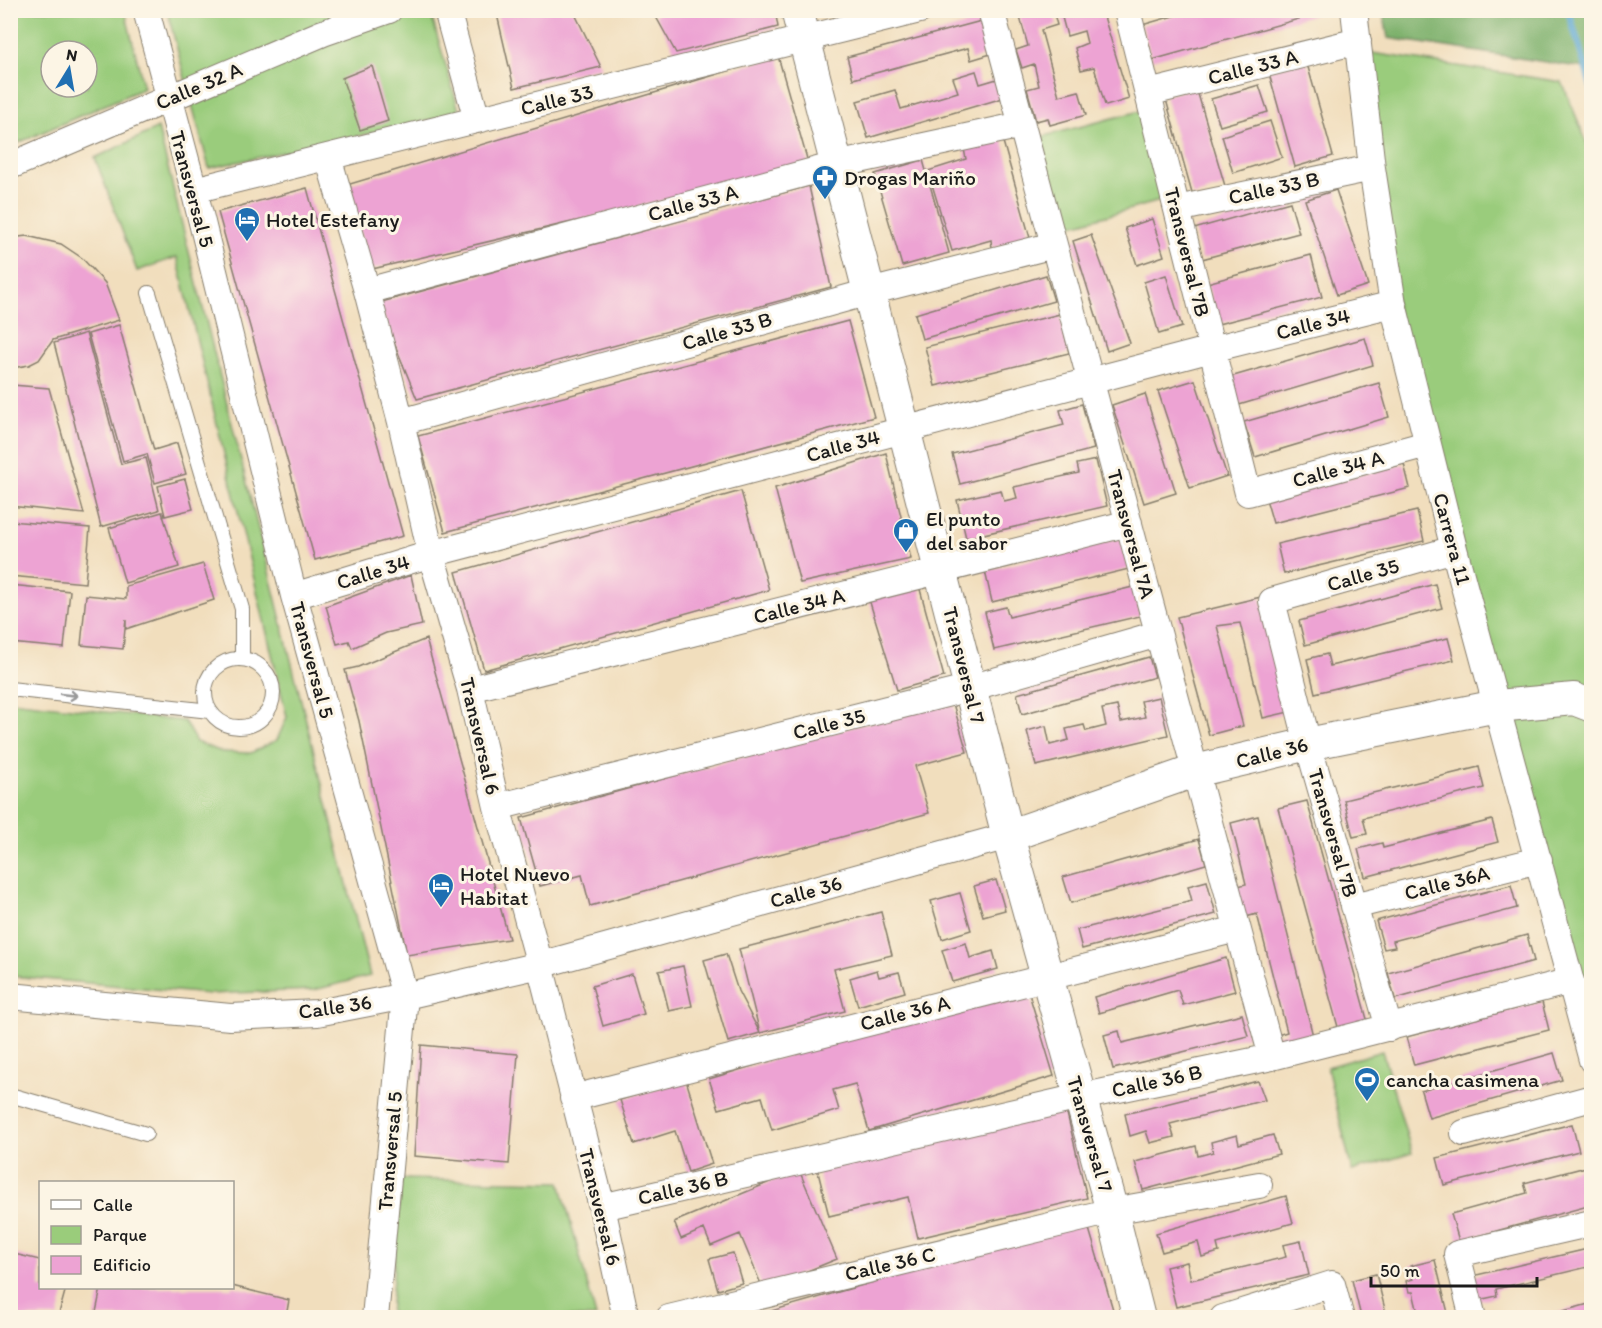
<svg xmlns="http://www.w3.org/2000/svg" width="1602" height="1328" viewBox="0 0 1602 1328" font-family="Itim,sans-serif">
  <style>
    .green { fill: #9acc7b; stroke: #5b744c; stroke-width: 1.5; fill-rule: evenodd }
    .forest { fill: #7bb06b; stroke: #4c6644; stroke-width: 1.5 }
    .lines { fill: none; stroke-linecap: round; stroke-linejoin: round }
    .stream { stroke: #57a5d0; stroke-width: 7 }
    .building { fill: #eda3d3 }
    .service-casing { stroke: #867d6c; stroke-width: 16 }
    .minor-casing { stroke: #867d6c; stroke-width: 28 }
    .tertiary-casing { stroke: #867d6c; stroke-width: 34 }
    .service { stroke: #fff; stroke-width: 14 }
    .minor { stroke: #fff; stroke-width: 26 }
    .tertiary { stroke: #fff; stroke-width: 32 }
    .oneway { stroke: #999 }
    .labels { text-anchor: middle; stroke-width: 6; stroke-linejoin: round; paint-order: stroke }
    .street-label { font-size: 21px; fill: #1c1c1c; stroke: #fcf5e5 }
    .poi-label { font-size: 21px; fill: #1c1c1c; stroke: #fcf5e5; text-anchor: start }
  </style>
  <rect width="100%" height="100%" fill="#fcf5e5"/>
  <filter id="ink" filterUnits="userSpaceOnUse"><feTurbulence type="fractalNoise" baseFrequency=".0167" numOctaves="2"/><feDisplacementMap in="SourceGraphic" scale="12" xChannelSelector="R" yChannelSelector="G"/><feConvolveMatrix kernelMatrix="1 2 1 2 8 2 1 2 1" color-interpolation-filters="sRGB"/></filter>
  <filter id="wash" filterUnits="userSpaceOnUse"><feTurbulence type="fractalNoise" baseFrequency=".008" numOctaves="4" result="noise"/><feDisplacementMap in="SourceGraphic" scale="24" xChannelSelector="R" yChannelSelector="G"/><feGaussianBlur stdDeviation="1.35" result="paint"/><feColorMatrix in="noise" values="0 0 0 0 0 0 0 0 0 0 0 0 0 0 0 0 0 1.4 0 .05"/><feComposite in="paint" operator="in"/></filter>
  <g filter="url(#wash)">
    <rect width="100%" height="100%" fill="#f1debd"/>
    <path class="green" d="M11,10L125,11L144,88L11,146ZM51,51H87V87H51Z
      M167,11H430L460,114L209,168Z
      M1365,52L1562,82L1591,153V1021L1398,321Z
      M1140,111L1164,200L1058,229L1033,139Z
      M158,128L370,976L314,990L209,994L11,976V701L184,721L196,742L222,752L251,753L277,740L287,717L177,257L137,271L95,158Z
      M1382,1051L1412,1153L1352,1171L1327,1067Z
      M401,1179L560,1182L596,1317H390Z"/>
    <path class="forest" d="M1383,11H1591V69L1388,38Z"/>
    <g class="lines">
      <path class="stream" d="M1568,10L1592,88"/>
    </g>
    <g id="blocks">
      <path class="building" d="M496,10H573L601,67L514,88Z
        M663,10H775L778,27L676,53L655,15Z
        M1018,10H1053L1057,25L1041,30L1059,96L1079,91L1086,115L1050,125L1048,118L1036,121L1027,89L1039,86L1034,64L1022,68L1016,50L1028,46Z
        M1060,10H1102L1129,99L1106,106L1105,105L1094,67L1081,70L1075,48L1087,43L1084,31L1067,36Z
        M1194,10H1327V11L1152,60L1142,25Z
        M985,20L994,53L971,60L968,48L853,79L847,57Z
        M778,56L809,166L368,270L350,184Z
        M1306,60L1333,156L1295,167L1268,70Z
        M372,66L388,121L360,130L342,78Z
        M976,71L980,84L997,79L1003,98L868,138L857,101L895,90L901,109L958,92L953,78Z
        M1259,85L1268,112L1220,126L1211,99Z
        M1196,87L1225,186L1193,196L1165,96Z
        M1270,121L1282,157L1233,173L1222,136Z
        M1002,138L1030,238L992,248L991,240L952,251L928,171L966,159L964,149Z
        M923,160L949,253L902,266L875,174Z
        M809,186L831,287L417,399L378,303Z
        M307,188L403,536L315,560L218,212Z
        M1336,190L1368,285L1337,295L1305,200Z
        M1290,202L1299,233L1202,259L1194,229Z
        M1152,219L1164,256L1137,265L1125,228Z
        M1091,235L1130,343L1107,351L1073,241Z
        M27,236L61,244L82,258L105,283L119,320L53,340L39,360L29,365L18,367L10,365V238Z
        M1311,255L1322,297L1218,324L1207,283Z
        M1046,275L1054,301L922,339L915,314Z
        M1166,275L1182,327L1159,334L1144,282Z
        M1060,314L1069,353L935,386L925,347Z
        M848,321L874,417L445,532L418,436Z
        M119,325L154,450L177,443L186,474L155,483L147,454L123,461L88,334Z
        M86,333L121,464L146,458L159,510L101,527L54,343Z
        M1365,338L1373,365L1239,405L1230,377Z
        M1195,380L1227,476L1190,488L1158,391Z
        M1379,383L1389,417L1255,457L1244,422Z
        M12,385L49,388L84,514L10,506Z
        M1145,394L1176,493L1144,503L1112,405Z
        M1082,404L1094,449L960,484L952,454L1064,425L1060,410Z
        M886,453L911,559L800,583L775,488Z
        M1096,460L1107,506L966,538L957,500L1001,490L1004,501L1017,498L1014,487L1079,473L1077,464Z
        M1404,464L1410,488L1273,523L1266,499Z
        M185,479L193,509L165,516L158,486Z
        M741,491L769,590L484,670L456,572Z
        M1417,511L1424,541L1284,574L1277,544Z
        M162,512L179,567L125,583L109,528Z
        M10,521L90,528L85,583L10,576Z
        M1121,538L1129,569L992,602L985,571Z
        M203,564L214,600L126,629V619L123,649L81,645L86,595L126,599V586Z
        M411,575L422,625L386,633L352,648L349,641L337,644L326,606Z
        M918,582L944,677L897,690L868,596Z
        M1435,584L1442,608L1305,645L1299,621Z
        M10,585L70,591L64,648L10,643Z
        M1133,587L1140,616L994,650L985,612L1006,607L1009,617Z
        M1261,597L1289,712L1263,718L1240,623L1217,626L1243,726L1209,735L1177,617Z
        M1448,638L1454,660L1315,693L1307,659L1327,654L1330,666Z
        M426,639L509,939L407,955L359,721L345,670L358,667Z
        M1149,657L1155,677L1022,714L1017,694Z
        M1159,697L1168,735L1036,766L1027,731L1046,726L1050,745L1069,740L1066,729L1084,725L1086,731L1106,726L1102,709L1117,706L1121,722L1145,717L1141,701Z
        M952,700L967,752L915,766L929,813L590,906L582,875L540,886L521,818Z
        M1479,767L1484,788L1363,818L1367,834L1353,837L1344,800Z
        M1307,801L1370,1030L1341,1038L1278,808Z
        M1258,816L1315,1044L1279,1053L1274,1036L1287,1032L1257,914L1242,918L1234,887L1246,884L1231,823Z
        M1492,820L1498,842L1365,877L1358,849L1382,843L1383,848Z
        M1199,839L1206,864L1071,903L1063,877Z
        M996,880L1005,910L983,916L974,886Z
        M1207,881L1216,914L1082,949L1077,930L1192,901L1188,886Z
        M1511,885L1517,908L1393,941L1395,947L1384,949L1376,921Z
        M960,893L971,930L942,939L931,901Z
        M881,912L892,955L834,969L845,1011L760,1033L739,949Z
        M1527,935L1534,961L1395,999L1388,973Z
        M966,943L970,958L993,951L998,969L952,982L942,950Z
        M726,954L738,991L760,1033L728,1042L704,960Z
        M1226,958L1235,991L1183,1005L1178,990L1099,1013L1094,997Z
        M683,966L692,1006L669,1011L659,971Z
        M877,970L879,977L899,972L905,992L858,1006L850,978Z
        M632,974L644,1014L603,1026L592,986Z
        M1026,984L1054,1076L869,1131L855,1084L833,1090L839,1110L772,1130L762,1097L719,1109L709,1079Z
        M1542,1002L1549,1030L1414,1065L1406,1037Z
        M1242,1014L1248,1036L1113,1069L1104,1035L1119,1031L1122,1043Z
        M421,1045L518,1054L509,1164L414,1156Z
        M1554,1053L1562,1080L1429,1118L1421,1091Z
        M686,1080L712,1164L688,1172L675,1131L634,1144L620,1100Z
        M1258,1081L1265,1100L1170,1124L1174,1137L1150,1143L1146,1131L1130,1136L1125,1114Z
        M1065,1105L1087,1198L918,1238L908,1197L829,1216L816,1164Z
        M1572,1124L1579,1151L1444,1185L1437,1158Z
        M1237,1135L1239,1144L1273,1135L1279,1154L1143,1190L1135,1162L1196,1146L1198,1156L1213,1152L1211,1142Z
        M1586,1167L1592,1186V1205L1459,1241L1451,1214L1527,1193L1524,1183Z
        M799,1170L837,1259L763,1289L740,1234L711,1246L704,1229L681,1239L674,1222Z
        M1286,1196L1293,1223L1217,1244L1219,1252L1202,1257L1198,1242L1162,1252L1156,1233Z
        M1087,1222L1114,1313L1099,1317H750Z
        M1301,1241L1309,1275L1176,1307L1166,1267L1187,1262L1191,1280L1286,1257L1283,1245Z
        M1592,1248V1266L1496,1289L1497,1296L1474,1301L1468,1277Z
        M10,1253L40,1260V1288H66L58,1317H10Z
        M733,1253L742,1283L718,1290L709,1259Z
        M1435,1260L1449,1317H1419L1413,1292H1409L1406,1281L1413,1279L1410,1266Z
        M1376,1274L1387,1317H1361L1352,1280Z
        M232,1286L289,1300L286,1317H95L101,1288H232Z
        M1592,1303V1317H1542Z"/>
    </g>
  </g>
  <g filter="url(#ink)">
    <use href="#blocks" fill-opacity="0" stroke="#867d6c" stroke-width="1.5"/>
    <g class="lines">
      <defs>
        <path id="service" d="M149,293L242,609V658
          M205 693a34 34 0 1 1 68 0a34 34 0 1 1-68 0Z
          M10,689L210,711
          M10,1095L146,1134"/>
        <path id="minor" d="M146,10L194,190L294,596L405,996L375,1318
          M447,10L477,120
          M991,10L1272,1057
          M1127,10L1248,493L1427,444
          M1354,10L1372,168L1393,304L1454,549L1592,1060
          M1148,93L1358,41
          M328,157L367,291L401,422L431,554L470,689L497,807L540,965L602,1207L626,1318
          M10,166L323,33L389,10
          M194,190L920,10
          M1177,209L1372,168
          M367,291L836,165L1022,125
          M401,422L869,292L1054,245
          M294,596L431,554L1212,349L1393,304
          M470,689L1129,523
          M497,807L970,688L1158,634
          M1354,906L1539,860
          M10,996L230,1017L317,1013L405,996L540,965L1008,836
          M1389,1028L1308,744L1272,601L1454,549
          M573,1098L1237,929
          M1464,1133L1592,1098
          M602,1207L1080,1097L1272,1057L1571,981
          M669,1318L1112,1211L1259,1185
          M1223,1318L1332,1284L1341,1318
          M1473,1318L1457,1254L1592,1223"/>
        <path id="tertiary" d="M797,10L1008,836L1112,1211L1139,1318
          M1008,836L1195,771L1308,744L1497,706L1574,699L1592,706"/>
      </defs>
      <use href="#service" class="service-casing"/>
      <use href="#minor" class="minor-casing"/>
      <use href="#tertiary" class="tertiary-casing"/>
      <use href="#service" class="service"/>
      <use href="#minor" class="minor"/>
      <use href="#tertiary" class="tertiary"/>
    </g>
    <defs><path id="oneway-shaft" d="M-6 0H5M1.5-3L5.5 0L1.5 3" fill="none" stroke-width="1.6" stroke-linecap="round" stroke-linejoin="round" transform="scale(1.5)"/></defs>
    <use class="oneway" href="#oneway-shaft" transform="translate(69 695) rotate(6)"/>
  </g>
  <defs>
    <symbol id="pharmacy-pin" viewBox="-11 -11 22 30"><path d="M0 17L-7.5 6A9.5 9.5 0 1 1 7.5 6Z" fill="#1f6fb2" stroke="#fcf5e5"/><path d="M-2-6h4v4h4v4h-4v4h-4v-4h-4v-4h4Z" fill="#fff"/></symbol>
    <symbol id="hotel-pin" viewBox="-11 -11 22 30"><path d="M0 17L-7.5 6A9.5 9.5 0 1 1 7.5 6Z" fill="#1f6fb2" stroke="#fcf5e5"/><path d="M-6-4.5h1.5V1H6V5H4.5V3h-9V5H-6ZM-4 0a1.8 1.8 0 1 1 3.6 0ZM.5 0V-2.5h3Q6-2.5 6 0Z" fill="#fff"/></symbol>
    <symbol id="shop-pin" viewBox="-11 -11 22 30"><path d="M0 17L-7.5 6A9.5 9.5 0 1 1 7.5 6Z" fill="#1f6fb2" stroke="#fcf5e5"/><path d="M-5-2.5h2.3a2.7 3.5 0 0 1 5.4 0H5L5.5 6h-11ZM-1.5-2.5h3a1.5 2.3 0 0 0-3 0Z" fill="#fff"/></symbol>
    <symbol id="stadium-pin" viewBox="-11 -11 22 30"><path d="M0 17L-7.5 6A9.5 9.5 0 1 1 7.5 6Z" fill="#1f6fb2" stroke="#fcf5e5"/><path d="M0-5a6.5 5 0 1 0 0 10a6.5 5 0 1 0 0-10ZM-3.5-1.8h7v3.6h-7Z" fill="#fff"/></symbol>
  </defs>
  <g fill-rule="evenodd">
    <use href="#pharmacy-pin" x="810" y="163" width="30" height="40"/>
    <use href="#hotel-pin" x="232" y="205" width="30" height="40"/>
    <use href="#shop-pin" x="891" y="516" width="30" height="40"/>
    <use href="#hotel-pin" x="426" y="871" width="30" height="40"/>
    <use href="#stadium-pin" x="1352" y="1065" width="30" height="40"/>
  </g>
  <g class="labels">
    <g class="street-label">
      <text transform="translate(1253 67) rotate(-14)" y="7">Calle 33 A</text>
      <text transform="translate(199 86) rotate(-23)" y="7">Calle 32 A</text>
      <text transform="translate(557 100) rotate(-14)" y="7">Calle 33</text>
      <text transform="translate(1274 188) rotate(-12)" y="7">Calle 33 B</text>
      <text transform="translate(192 189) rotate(75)" y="7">Transversal 5</text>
      <text transform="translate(693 203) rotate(-15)" y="7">Calle 33 A</text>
      <text transform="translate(1187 252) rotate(76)" y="7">Transversal 7B</text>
      <text transform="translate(1313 324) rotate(-14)" y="7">Calle 34</text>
      <text transform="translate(727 331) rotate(-16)" y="7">Calle 33 B</text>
      <text transform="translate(843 446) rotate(-15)" y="7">Calle 34</text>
      <text transform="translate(1338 469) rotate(-15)" y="7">Calle 34 A</text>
      <text transform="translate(1131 534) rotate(75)" y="7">Transversal 7A</text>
      <text transform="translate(1452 539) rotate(75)" y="7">Carrera 11</text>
      <text transform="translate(373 572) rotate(-17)" y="7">Calle 34</text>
      <text transform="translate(1363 575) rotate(-16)" y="7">Calle 35</text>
      <text transform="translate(799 606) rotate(-14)" y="7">Calle 34 A</text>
      <text transform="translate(312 660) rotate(75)" y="7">Transversal 5</text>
      <text transform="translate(964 665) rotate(76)" y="7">Transversal 7</text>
      <text transform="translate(829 724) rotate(-14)" y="7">Calle 35</text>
      <text transform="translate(480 736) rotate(77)" y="7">Transversal 6</text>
      <text transform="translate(1272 753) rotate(-14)" y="7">Calle 36</text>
      <text transform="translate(1333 833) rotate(74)" y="7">Transversal 7B</text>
      <text transform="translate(1447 883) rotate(-14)" y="7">Calle 36A</text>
      <text transform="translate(806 892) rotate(-15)" y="7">Calle 36</text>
      <text transform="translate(335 1007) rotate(-8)" y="7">Calle 36</text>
      <text transform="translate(905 1013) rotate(-14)" y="7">Calle 36 A</text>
      <text transform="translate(1157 1081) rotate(-12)" y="7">Calle 36 B</text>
      <text transform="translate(1090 1134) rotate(74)" y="7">Transversal 7</text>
      <text transform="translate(390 1151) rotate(-85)" y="7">Transversal 5</text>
      <text transform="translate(683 1188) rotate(-13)" y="7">Calle 36 B</text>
      <text transform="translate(600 1207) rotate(76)" y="7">Transversal 6</text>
      <text transform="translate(890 1264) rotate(-13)" y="7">Calle 36 C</text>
    </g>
    <g class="poi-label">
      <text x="844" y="185">Drogas Mariño</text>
      <text x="266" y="227">Hotel Estefany</text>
      <text x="926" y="526">El punto<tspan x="926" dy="24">del sabor</tspan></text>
      <text x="460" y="881">Hotel Nuevo<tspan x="460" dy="24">Habitat</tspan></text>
      <text x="1386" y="1087">cancha casimena</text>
    </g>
  </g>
  <rect width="1602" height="1328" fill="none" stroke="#fcf5e5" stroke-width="36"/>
  <rect x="39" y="1181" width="195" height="108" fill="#fcf5e5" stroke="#a29e95" stroke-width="1.5"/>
  <rect x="51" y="1200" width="30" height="9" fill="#ffffff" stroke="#a29e95" stroke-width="1.5"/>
  <text x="93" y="1211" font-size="18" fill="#1c1c1c">Calle</text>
  <rect x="51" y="1226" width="30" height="18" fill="#9acc7b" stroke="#a29e95" stroke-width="1.5"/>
  <text x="93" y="1241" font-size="18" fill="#1c1c1c">Parque</text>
  <rect x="51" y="1256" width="30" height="18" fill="#eda3d3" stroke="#a29e95" stroke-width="1.5"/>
  <text x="93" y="1271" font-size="18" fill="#1c1c1c">Edificio</text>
  <g transform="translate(69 69) rotate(11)"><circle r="28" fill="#fcf5e5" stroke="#a29e95" stroke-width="1.5"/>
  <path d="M0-4.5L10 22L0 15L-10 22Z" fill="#1f6fb2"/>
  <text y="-9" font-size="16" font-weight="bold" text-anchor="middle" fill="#1c1c1c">N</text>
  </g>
  <path d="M1371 1277v9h166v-9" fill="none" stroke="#1c1c1c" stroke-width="3"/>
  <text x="1380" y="1277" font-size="18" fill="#1c1c1c" stroke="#fcf5e5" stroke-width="4.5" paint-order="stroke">50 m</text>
</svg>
